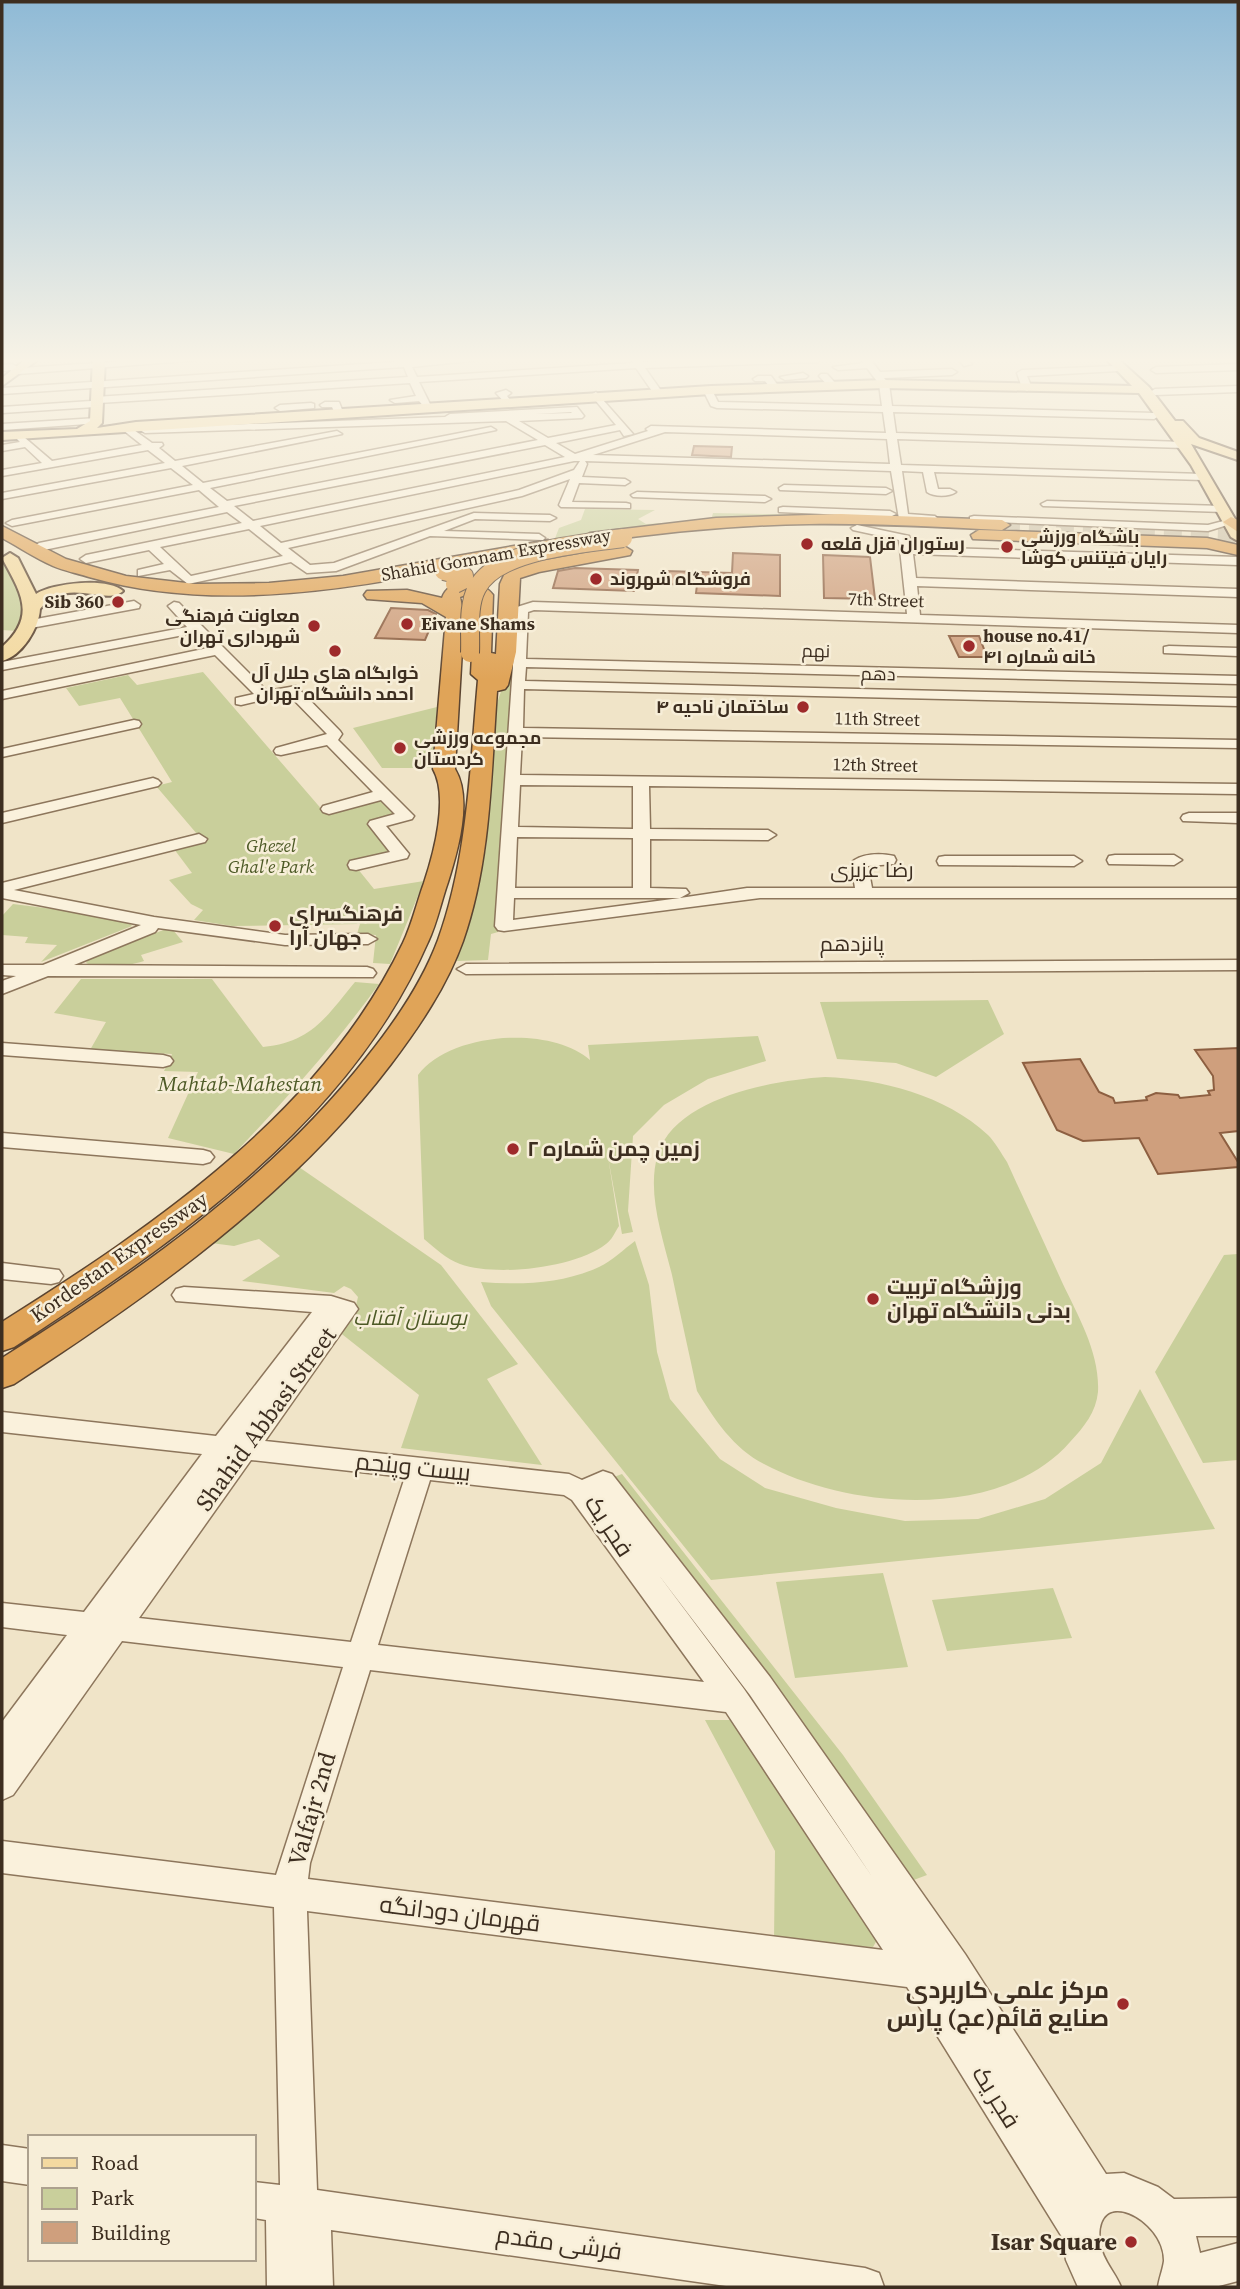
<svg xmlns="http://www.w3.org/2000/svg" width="1240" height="2289" viewBox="0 0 1240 2289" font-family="'Source Serif 4',Cairo,serif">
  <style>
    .green { fill: #c9cf9b }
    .building { fill: #cf9f7d; stroke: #8d5f41; stroke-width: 2 }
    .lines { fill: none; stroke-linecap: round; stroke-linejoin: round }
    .highway-tunnel { stroke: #ccc0a6; stroke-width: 18; stroke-dasharray: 18 9; stroke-linecap: butt }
    .minor-casing { stroke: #8d765c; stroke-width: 3 }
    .major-casing { stroke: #5b4430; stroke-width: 4 }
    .highway-casing { stroke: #5b4430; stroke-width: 3 }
    .minor { fill: #faf1dc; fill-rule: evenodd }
    .major { fill: #f3d9a0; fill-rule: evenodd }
    .highway { fill: #e0a458; fill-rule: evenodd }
    .highway-bridge-casing { stroke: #5b4430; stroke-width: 20; stroke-linecap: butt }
    .highway-bridge { stroke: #e0a458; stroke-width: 18 }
    .poi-dot { fill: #9e2a2b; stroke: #f7eed8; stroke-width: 2.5 }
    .labels { text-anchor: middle; stroke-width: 5; stroke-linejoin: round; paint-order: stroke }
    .far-poi-label { font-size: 18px; font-weight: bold; fill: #3d2e20; stroke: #f7eed8; text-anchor: start }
    .far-street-label { font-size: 18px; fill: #3d2e20; stroke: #f7eed8 }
    .far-park-label { font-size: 18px; font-style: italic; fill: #4d5a26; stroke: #f7eed8 }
    .street-label { font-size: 21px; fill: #3d2e20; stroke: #f7eed8 }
    .poi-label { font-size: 21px; font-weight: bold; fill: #3d2e20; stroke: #f7eed8; text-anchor: start }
    .park-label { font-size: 21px; font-style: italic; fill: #4d5a26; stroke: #f7eed8 }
    .near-street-label { font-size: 24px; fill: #3d2e20; stroke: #f7eed8 }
    .near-poi-label { font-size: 24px; font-weight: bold; fill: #3d2e20; stroke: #f7eed8; text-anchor: end }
  </style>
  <rect width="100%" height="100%" fill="#f0e4c8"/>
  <path class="green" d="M585,509L655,510L638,519L646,524L711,520L713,513L824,515L554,541L559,528L581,520Z
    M2,561C15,570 24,598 24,614C23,620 20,626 17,631L2,630Z
    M516,661L498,932L491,934L488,960L457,961L486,849L497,703L511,663Z
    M203,672L324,812L381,796L400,815L369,823L394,851L353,863L374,889L424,881L390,964L373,963L376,935L357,934L360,924L232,926L194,920L203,910L191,904L169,880L192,873L174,849L203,841L156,786L172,782L120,698L79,706L66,688L128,675L137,685Z
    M437,707L431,768H382L353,728Z
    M13,904L125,918L132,926L41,962L57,945L25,943L28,937L2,935V916Z
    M169,928L173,930L183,942L141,955L144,961C127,966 102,971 86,963L90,957Z
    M81,979H212L263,1047C312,1042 326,1017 355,982L379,984C335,1045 286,1099 234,1154L168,1138L198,1072L164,1071L172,1054L90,1050L106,1022L54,1013Z
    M988,1000L1004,1034L936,1077L896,1063L837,1059L820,1002Z
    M758,1036L766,1061L708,1079L664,1105L633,1136L628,1211L633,1232L622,1234L608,1157L619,1226C615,1232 612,1240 606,1244C575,1268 497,1277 460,1264C446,1259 435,1248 424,1239L418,1075C450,1032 551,1025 590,1060L588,1045Z
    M825,1077C881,1079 945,1095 988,1135C995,1142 1001,1153 1007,1162C1025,1202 1044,1242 1062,1282C1078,1316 1100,1353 1098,1392C1096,1412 1084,1427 1070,1442C1001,1521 850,1510 764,1464C734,1449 714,1419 697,1391C689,1352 680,1314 672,1275C663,1238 646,1192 658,1154C676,1097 775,1080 825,1077Z
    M296,1165L441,1265L518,1364L487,1379L542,1465L401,1448L419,1395L338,1331L354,1314L358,1297L351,1289L344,1286L334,1293L242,1281L280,1256L259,1239L234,1246L211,1243Z
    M635,1241L649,1285L657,1352L670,1399L720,1459L765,1488L836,1508L905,1521L978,1519L1045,1499L1101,1463L1140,1389L1215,1529L711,1580L491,1306L481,1282C521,1285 562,1284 599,1267C612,1261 624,1249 635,1241Z
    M1238,1254V1460L1203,1463L1155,1372L1224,1255Z
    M622,1474L843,1755L927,1875L911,1881L614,1477Z
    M883,1573L908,1667L795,1678L776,1582Z
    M1053,1588L1072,1638L947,1651L932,1600Z
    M705,1720H732L877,1940L873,1947L774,1941L775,1851Z"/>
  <path class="building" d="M694,446L732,447L731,457L692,455Z
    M733,553L780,555V596L696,593L697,585L664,584L666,571L732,573Z
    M823,555L870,557L875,599L824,598Z
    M575,568L638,570L634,591L553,588L558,571Z
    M391,608L428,610L436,614L425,640L375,638Z
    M949,636H979L987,657H959Z
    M1238,1048V1131L1220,1133L1238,1162V1167L1158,1174L1139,1138L1083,1141L1057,1130L1023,1063L1080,1059L1099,1092L1113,1098L1115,1103L1147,1100L1146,1097L1156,1093L1178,1095L1180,1098L1210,1095L1208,1091L1214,1090L1213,1076L1195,1050Z"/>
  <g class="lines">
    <path class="highway-tunnel" d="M1002,525L1238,534"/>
    <defs>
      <path id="minor" d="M159,359H212L18,374L10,370L2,371V365L12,364L20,368Z
        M438,359H489L412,367L417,377L633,363L631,359H640L642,362L822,359L818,362L645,368L662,392L657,395L654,394L636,368L419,382L431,406L426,409L419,401L395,403L390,400L416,396L410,383L99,403L95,407L2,413V407L91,401L95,397L408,377L404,367L2,394V388Z
        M861,359H870L880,372L952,369L957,372L952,375L884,378L889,384L892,406L1154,413L1159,416L1154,419L893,412L896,433L1184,442L1189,445L1184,448L897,439L901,465L1203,474L1208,477L1203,480L934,472L938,489H950L956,492C949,497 934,497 927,492L923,472L902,471L908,514L935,516L937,518L931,521L899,519L891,471L585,461L587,464L582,477L625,479L630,482L625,485L579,483L572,502L626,503L630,504V508L561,507L559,505L570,479L522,496L288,548L310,565L334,563L474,513L550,515L556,518L550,521L475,519L444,531L539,534L545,538L543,540L430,536L336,571L307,573L291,562L188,584L170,570L138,576V570L164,564L149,550L86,563L80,559L86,555L242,523L227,512L39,551L33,547L39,543L219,507L199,490L12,526L6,523L12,520L193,485L171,468L2,499V493L165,463L148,450L2,476V470L42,463L25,447L2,451V445L20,442L13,435L18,432L52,461L142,445L123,430L122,428L127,425L152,443H162L163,445L159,448L175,461L337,431L342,434L182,466L203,483L491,427L496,430L210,488L227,501L538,440L506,421L145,433L140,430L141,428L445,417L450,414L577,407L584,416L582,418L519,421L548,438L616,425L591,395L596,392L633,434L624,436L620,430L556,443L575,454L648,431L646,429L651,426L886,433L883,412L717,408L711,406L703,390L711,388L718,402L882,406L879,384L867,368L838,370L833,367L863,363ZM571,412L572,413L535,414ZM665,432L887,439L890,464L593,455ZM545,445L565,457L253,521L234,506ZM574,461H580L574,470L519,490L281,543L260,526ZM249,529L283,556L191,576L160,547Z
        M958,359H967L972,364L964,366Z
        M1238,364V370L1156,373L1151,370L1156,367Z
        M1115,366L1118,367V371L1027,376L1032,388L1027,391L1022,388L1017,373L1022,370Z
        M803,373L808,376L806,378L785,380L780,377Z
        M821,374H827L837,385L835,387H829L819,376Z
        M758,376H771L779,387L771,389L765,381H755L753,379Z
        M1238,386V392L1155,395L1150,392L1155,389Z
        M506,390L511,393L507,396L511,401L506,404L496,393Z
        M325,402H339L343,412L338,415L335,414L332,407H322L320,405Z
        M311,403L314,404V408L280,411L275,408L280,405Z
        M97,418L101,419V423L2,430V424Z
        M784,485L886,488L892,491L886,494L780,490L779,488Z
        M637,492L765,496L771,499L765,502L633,497L631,495Z
        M1047,501L1223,506L1229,509L1223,512L1043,506L1041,504Z
        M783,507L890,511L896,514L890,517L779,512V508Z
        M974,516L1208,525L1231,519L1237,522L1208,531L970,521V517Z
        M857,525L909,536L912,547L1238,557V565L913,554L916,578L1238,589V597L917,586L920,615L1238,625V633L534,610L528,612L526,659L1238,676V684L526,667L525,681L1238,698V706L524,689L523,728L1238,740V748L522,737L520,775L1238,784V794L649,786L650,829L768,830L776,835L768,840L650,839V888L686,889L689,893L680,898L747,888H855L851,863C860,853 881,853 894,856L896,860L894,864L868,866L872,888H1238V898H760L504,931L498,930L495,926L517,607L533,602L907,614L899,540L853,530L851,528ZM520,785L633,786V829L518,827ZM517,837L633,838V888H515ZM514,898H680L513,920Z
        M134,601L140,605L139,608L31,628L24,624L31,620Z
        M174,602L179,603L267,691L296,686L340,731L342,734L338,740L414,816L412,819L386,826L409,854L407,858L356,870L350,869L348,865L350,861L390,852L368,824L370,821L395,814L381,800L329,814L323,812L321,809L323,806L373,792L327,745L281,755L276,754L274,751L276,748L327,734L288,694L241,705L236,704V698L254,694L215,655L2,699V691L208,648L194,633L2,670V662L187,627L168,606Z
        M1169,646L1238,648V656L1164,653V647Z
        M134,720L139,721L141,724L139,727L2,757V749Z
        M153,778L158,780L161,783L158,786L2,823V813Z
        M1189,813H1238V823L1183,821L1181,818L1183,815Z
        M199,834L207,839L205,842L14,890L154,917L285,935L368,934L377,939L368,944L285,945L158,928L155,932L74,965L367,967L373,969L376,973L373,977L48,976L2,994V981L16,976L2,975V965H43L141,925L2,898V883Z
        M1115,855H1174L1182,860L1174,865L1109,864L1107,860L1109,856Z
        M945,856H1074L1082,861L1074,866L939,865L937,861L939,857Z
        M1238,960V970L466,974L457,969L466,964Z
        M2,1043L163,1055L170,1057L173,1061L170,1065L163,1067L2,1055Z
        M2,1133L203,1150L210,1152L214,1157L210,1162L203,1164L2,1147Z
        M2,1263L59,1270L63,1276L59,1282L51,1284L2,1279Z
        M184,1287L331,1296L354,1303L358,1309L265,1441L569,1474L582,1480L603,1471L612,1474L770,1677L965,1954L1106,2174L1124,2173L1158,2187L1174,2199L1238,2198V2236H1196L1200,2253L1238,2243V2281L1215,2287H1158C1159,2279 1163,2269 1164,2261C1165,2219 1092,2182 1100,2244C1103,2261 1115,2272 1121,2287H1078L1066,2260L1062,2237L907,1987L307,1911L317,2190L865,2268L879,2273L884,2287H733L331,2230L333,2287H267L266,2220L254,2218V2182L280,2185L274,1907L2,1873V1841L276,1875L343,1667L122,1641L13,1795L2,1800V1722L67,1635L2,1627V1603L84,1612L202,1454L2,1432V1412L216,1436L312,1312L176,1301L172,1295L176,1289ZM251,1460L405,1477L351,1642L139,1618ZM430,1480L564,1495L572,1500L704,1682L378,1645ZM658,1574L750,1695L873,1878L744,1689ZM370,1670L726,1712L883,1950L308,1879L310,1863Z
        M2,2145L30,2149V2185L2,2181Z"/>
      <path id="major" d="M26,359H39L2,386V378Z
        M93,359H105L102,423L97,428L136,422L711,386L884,380L1132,386L1106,359H1118L1149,387L1175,421H1183L1199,438L1238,452V460L1191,444L1238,524V541L1231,537L1191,465L1139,393L884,388L711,394L2,440V432L77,429L90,421Z
        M10,553L18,558L36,594C53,583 108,577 123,591C106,607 66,575 40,609C39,628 22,656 2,661V647C37,616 21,593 2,558Z"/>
      <path id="highway" d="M841,514L1002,520L1010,525L1002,530C938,527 873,523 809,524C736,525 663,532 590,543L582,538L590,533L716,518Z
        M1231,517L1238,520V532L1223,522Z
        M2,526L66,559L126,576L195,584L269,583L343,576L548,540L556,545L548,550C400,578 238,620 89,577C77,573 64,571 53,566C35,558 19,547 2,538Z
        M979,530L1207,538L1238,545V555L1207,548L973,539L971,535Z
        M624,546L632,551L630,555L539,572L520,578L516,652L508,685L505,689L497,691C491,774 491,861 463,941C447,986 419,1027 391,1064C290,1197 152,1294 14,1384L2,1388V1358C135,1274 269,1182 367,1057C395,1022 422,983 438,940C468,857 470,767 478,680L471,674L475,596L471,593L460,597L464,616L455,769C473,799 458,850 448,882C441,902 437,923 428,942C349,1123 174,1243 14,1347L2,1351V1322C156,1225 322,1112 403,943C412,924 417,902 424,883C434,853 449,797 433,769L446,617L422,603L367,599L364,595L367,591L407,590L442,598C449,577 481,579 493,595L491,653L496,654L500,584L506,571L535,562Z"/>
    </defs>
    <use href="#minor" class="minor-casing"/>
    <use href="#major" class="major-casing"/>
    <use href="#highway" class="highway-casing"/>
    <use href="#minor" class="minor"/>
    <use href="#major" class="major"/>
    <use href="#highway" class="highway"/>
    <defs>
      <path id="highway-bridge" d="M444,571L464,576L463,580L455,584
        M470,653C471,633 467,606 477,588C497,549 584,544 623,538"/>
    </defs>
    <use href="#highway-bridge" class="highway-bridge-casing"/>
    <use href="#highway-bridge" class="highway-bridge"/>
  </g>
  <linearGradient id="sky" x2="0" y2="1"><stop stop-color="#8fbad6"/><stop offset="0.53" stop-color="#f8f3e6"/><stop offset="1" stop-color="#f8f3e6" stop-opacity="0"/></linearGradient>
  <rect width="1240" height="680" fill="url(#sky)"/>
  <g class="poi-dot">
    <circle cx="807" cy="544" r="7"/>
    <circle cx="1007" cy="547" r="7"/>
    <circle cx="596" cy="579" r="7"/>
    <circle cx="118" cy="602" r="7"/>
    <circle cx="407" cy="624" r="7"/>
    <circle cx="314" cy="626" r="7"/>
    <circle cx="969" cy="646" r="7"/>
    <circle cx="335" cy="651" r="7"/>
    <circle cx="803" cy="707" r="7"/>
    <circle cx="400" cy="748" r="7"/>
    <circle cx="275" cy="926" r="7"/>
    <circle cx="513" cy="1149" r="7"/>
    <circle cx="873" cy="1299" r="7"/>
    <circle cx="1123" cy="2004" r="7"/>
    <circle cx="1131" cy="2242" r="7"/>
  </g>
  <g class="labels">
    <g class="far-poi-label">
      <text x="1021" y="543">باشگاه ورزشی<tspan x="1021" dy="21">رایان فیتنس کوشا</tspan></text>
      <text x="821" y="550">رستوران قزل قلعه</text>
      <text x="610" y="585">فروشگاه شهروند</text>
      <text x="104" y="608" text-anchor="end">Sib 360</text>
      <text x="300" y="622" text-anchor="end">معاونت فرهنگی<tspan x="300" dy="21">شهرداری تهران</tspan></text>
      <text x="421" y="630">Eivane Shams</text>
      <text x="983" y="642">house no.41/<tspan x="983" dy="21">خانه شماره ۴۱</tspan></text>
      <text x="335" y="679" text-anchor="middle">خوابگاه های جلال آل<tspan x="335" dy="21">احمد دانشگاه تهران</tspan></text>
      <text x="789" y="713" text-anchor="end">ساختمان ناحیه ۴</text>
      <text x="414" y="744">مجموعه ورزشی<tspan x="414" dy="21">کردستان</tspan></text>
    </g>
    <g class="far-street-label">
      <text transform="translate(496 555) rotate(-10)" y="6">Shahid Gomnam Expressway</text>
      <text transform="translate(886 600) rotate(2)" y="6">7th Street</text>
      <text transform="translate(816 651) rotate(1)" y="6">نهم</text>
      <text transform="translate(878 674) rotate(1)" y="6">دهم</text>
      <text transform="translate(877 719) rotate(1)" y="6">11th Street</text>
      <text transform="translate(875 765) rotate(1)" y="6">12th Street</text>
    </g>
    <g class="far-park-label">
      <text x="271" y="852">Ghezel<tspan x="271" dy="21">Ghal'e Park</tspan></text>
    </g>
    <g class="street-label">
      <text x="872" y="877">رضا عزیزی</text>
      <text x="852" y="951">پانزدهم</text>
      <text transform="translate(119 1257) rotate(-35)" y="7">Kordestan Expressway</text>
    </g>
    <g class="poi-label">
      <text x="289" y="921">فرهنگسرای<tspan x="289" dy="24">جهان آرا</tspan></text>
      <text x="527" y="1156">زمین چمن شماره ۲</text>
      <text x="887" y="1294">ورزشگاه تربیت<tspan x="887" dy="24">بدنی دانشگاه تهران</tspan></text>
    </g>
    <g class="park-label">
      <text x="240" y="1091">Mahtab-Mahestan</text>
      <text x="410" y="1325">بوستان آفتاب</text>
    </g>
    <g class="near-street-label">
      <text transform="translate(266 1419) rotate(-54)" y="8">Shahid Abbasi Street</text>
      <text transform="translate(413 1467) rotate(6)" y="8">بیست وپنجم</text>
      <text transform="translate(609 1526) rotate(57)" y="8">فجر یک</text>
      <text transform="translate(312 1809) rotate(-74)" y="8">Valfajr 2nd</text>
      <text transform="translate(460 1914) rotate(7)" y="8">قهرمان دودانگه</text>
      <text transform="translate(996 2097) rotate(58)" y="8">فجر یک</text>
      <text transform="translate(559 2243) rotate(8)" y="8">فرشی مقدم</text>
    </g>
    <g class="near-poi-label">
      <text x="1109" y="1998">مرکز علمی کاربردی<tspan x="1109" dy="28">صنایع قائم(عج) پارس</tspan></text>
      <text x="1117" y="2250">Isar Square</text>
    </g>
  </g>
  <rect width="1240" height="2289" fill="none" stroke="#3d2e20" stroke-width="7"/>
  <rect x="28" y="2135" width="228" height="126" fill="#f7eed8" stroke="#ada18e" stroke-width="2"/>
  <rect x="42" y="2158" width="35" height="10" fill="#f3d9a0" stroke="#ada18e" stroke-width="2"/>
  <text x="91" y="2170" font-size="21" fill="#3d2e20">Road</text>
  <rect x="42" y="2188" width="35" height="21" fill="#c9cf9b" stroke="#ada18e" stroke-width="2"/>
  <text x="91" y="2205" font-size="21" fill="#3d2e20">Park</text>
  <rect x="42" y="2222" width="35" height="21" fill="#cf9f7d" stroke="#ada18e" stroke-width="2"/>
  <text x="91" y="2240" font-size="21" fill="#3d2e20">Building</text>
</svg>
